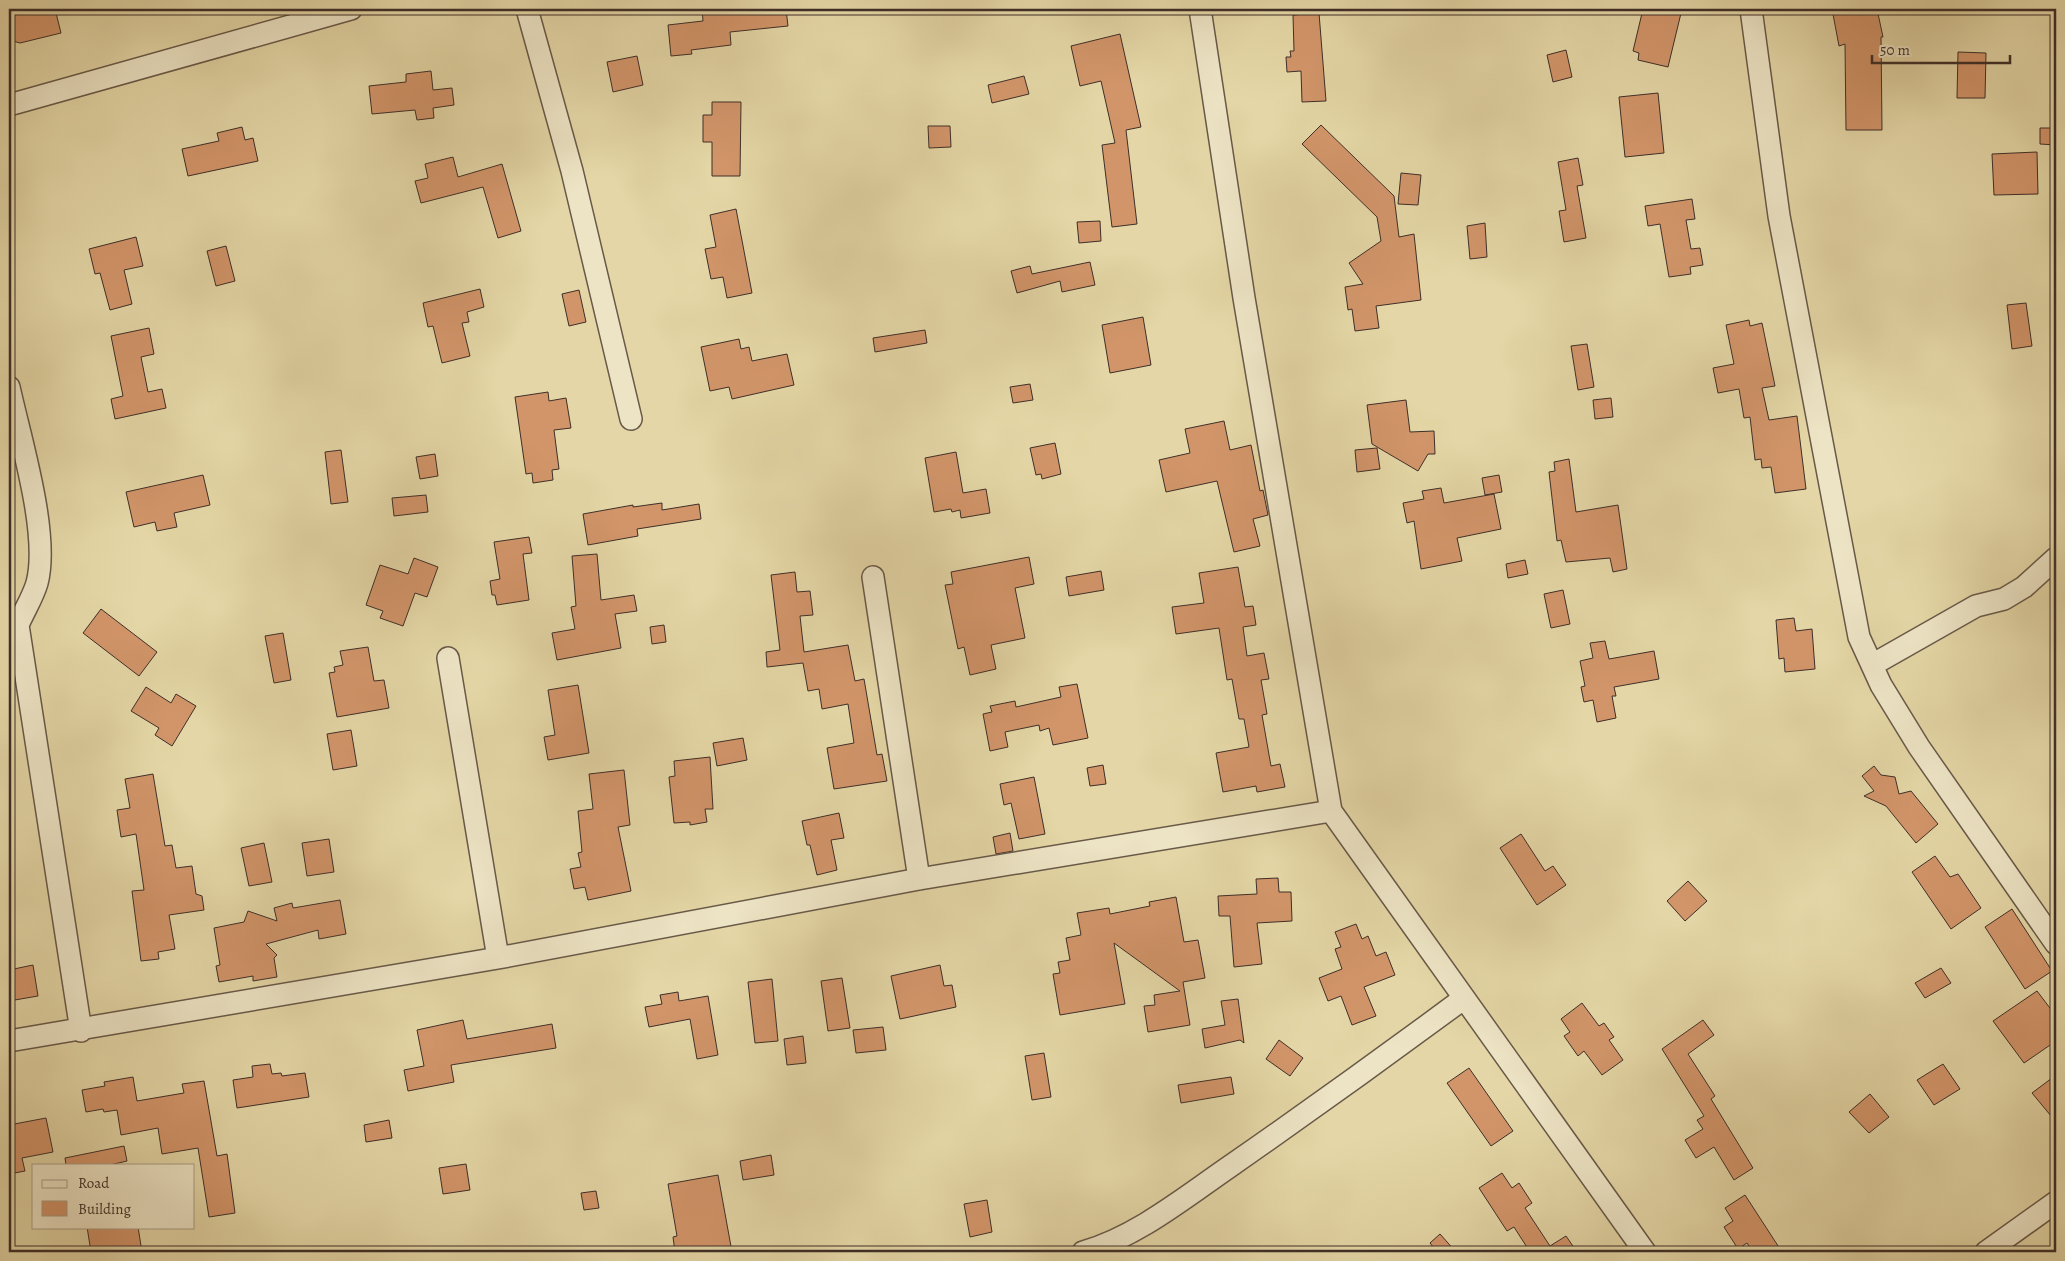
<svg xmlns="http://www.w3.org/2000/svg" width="2065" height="1261" viewBox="0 0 2065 1261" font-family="Alegreya,serif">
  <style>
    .building { fill: #d2956a; stroke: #3e2f28 }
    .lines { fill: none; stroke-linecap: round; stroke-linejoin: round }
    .minor-casing { stroke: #685948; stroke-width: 24 }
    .minor { stroke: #ede4c5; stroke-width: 21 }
  </style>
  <rect width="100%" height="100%" fill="#e4d6a6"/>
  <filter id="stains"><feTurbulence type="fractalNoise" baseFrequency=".004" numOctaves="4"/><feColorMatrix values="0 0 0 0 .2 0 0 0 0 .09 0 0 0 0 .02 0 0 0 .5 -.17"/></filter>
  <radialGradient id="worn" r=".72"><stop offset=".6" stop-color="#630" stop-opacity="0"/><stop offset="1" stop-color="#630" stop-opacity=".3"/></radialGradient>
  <path class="building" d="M39,9H55L61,33L20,43L9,40V16Z
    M702,9H786L788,26L730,32L731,45L691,50L692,54L671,56L668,25L703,21Z
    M1643,9H1682L1668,67L1638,60L1639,53L1633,51Z
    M1832,9H1877L1883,37H1881L1882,130H1846L1845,44L1839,46Z
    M1319,13L1326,101L1302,102L1301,71L1287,72L1286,57H1291L1290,51H1294L1293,15Z
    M1120,34L1141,127L1126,130L1137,224L1112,227L1102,145L1115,143L1101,81L1080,86L1071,46Z
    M1566,50L1572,77L1553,82L1547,55Z
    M1958,52L1986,53L1985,98H1957Z
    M637,56L643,85L613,92L607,62Z
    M431,71L433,90L452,88L454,105L433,108L434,118L417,120L415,110L372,114L369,86L406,82V74Z
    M1024,76L1029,94L992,103L988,85Z
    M1658,93L1664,153L1625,157L1619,97Z
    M712,102H741L740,176H712V142H703V115H712Z
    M1321,125L1394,196L1399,237L1414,234L1421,300L1376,306L1379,328L1355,331L1352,309L1348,310L1345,287L1363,284L1349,263L1381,241L1377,217L1302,144Z
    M928,126H950L951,147L929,148Z
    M242,127L245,140L253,138L258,161L188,176L182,149L219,141L217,133Z
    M2040,128H2056V145L2040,144Z
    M2037,152L2038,194L1994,195L1992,154Z
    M453,157L458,177L502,164L521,231L498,238L483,187L421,203L415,181L428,178L425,164Z
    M1578,158L1583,185L1577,186L1586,238L1564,242L1559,211L1566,210L1558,162Z
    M1401,173L1421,175L1418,205L1398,204Z
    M1692,199L1695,219L1686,220L1691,249L1700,248L1703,265L1690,267L1691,274L1669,277L1660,224L1648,226L1645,206Z
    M736,209L752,293L727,298L723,277L711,279L705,249L716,247L710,215Z
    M1100,221L1101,241L1079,243L1077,222Z
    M1485,223L1487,257L1470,259L1467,226Z
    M136,237L143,266L124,270L132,304L110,310L100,273L95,274L89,249Z
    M226,246L235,281L216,286L207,251Z
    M1090,262L1095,285L1062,292L1060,281L1017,293L1011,271L1030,266L1032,274Z
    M480,289L484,307L467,312L469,322L462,323L470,356L442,363L433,326L428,327L423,303Z
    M579,290L586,322L569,326L562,294Z
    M2026,303L2032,346L2012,349L2007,305Z
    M1143,317L1151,365L1110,373L1102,325Z
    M1749,320L1750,326L1762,323L1775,386L1762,388L1769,420L1797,416L1806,489L1775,493L1771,467L1762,468L1761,459L1755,460L1750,417L1744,418L1739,389L1718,393L1713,368L1734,364L1726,325Z
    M149,328L154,354L141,357L148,392L162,389L166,408L115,419L111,399L123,396L111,336Z
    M925,330L927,343L875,352L873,338Z
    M739,339L741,349L749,347L752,361L787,354L794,385L732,399L729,387L710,391L701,347Z
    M1587,344L1594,387L1578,390L1571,346Z
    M1030,384L1033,400L1013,403L1010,387Z
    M548,392L549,401L566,398L571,428L554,430L559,469L552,470L553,480L533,483L532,473L526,474L515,397Z
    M1611,398L1613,417L1595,419L1593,400Z
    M1406,400L1410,432L1434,431L1435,454H1428L1418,471L1372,444L1367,405Z
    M1224,421L1230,450L1251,445L1260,491L1263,490L1268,515L1253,519L1260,546L1234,552L1217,481L1166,492L1159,460L1190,453L1185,429Z
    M1055,443L1061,474L1042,479L1041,474L1036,475L1030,448Z
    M1377,448L1380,469L1357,472L1355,450Z
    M341,450L348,502L331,504L325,452Z
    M956,452L963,493L986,489L990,513L961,518L960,510L952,512L951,509L934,512L925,458Z
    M435,454L438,476L420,479L416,457Z
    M1569,459L1576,512L1618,505L1627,569L1613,572L1610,558L1566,562L1561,540L1557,541L1549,472L1555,471L1554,462Z
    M203,475L210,505L174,513L177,527L157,531L155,522L134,527L126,492Z
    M1499,475L1502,492L1485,495L1482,478Z
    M1441,488L1444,503L1494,494L1501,529L1457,538L1462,561L1421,569L1414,521L1407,523L1403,503L1424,499L1422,491Z
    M426,495L428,512L394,516L392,498Z
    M662,503V510L699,504L701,519L637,529L638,536L588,545L583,514L633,505V507Z
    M529,537L532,553L523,554L529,600L497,605L495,595H492L490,581L500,579L494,542Z
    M597,554L601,600L634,595L637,611L615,614L621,648L557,660L552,633L575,629L571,607L576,606L572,556Z
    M1029,557L1034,584L1015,588L1025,638L991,645L996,669L970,675L964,647L958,649L945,585L953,584L951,572Z
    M414,558L438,567L427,597L415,593L403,626L380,618L383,611L366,605L380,565L408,574Z
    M1525,560L1528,574L1508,578L1506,564Z
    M1238,567L1245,607L1253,606L1256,625L1243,627L1247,656L1264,653L1269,679L1261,680L1267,714L1262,715L1271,766L1280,764L1285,787L1257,792L1256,786L1223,792L1216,753L1249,747L1244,719H1239L1232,679L1227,680L1219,628L1176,634L1172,607L1204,603L1199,573Z
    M1101,571L1104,590L1069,596L1066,577Z
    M795,572L797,592L810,591L813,615L800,616L804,652L848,645L855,681L864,679L877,755L882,754L887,781L834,789L827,748L854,743L848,704L822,709L819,689L808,691L803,663L767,667L766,652L780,650L771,575Z
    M1563,590L1570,624L1551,628L1544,594Z
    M101,609L157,652L139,676L83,633Z
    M1794,618L1796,631L1812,629L1815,669L1785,672L1784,658L1779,659L1776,620Z
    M664,625L666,642L652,644L650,627Z
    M283,633L291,680L274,683L265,636Z
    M1605,641L1609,659L1654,651L1659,679L1614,687L1616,696H1612L1616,718L1597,722L1593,700L1584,702L1581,687L1585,686L1580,661L1593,658L1590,643Z
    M368,647L374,681L384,680L389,708L337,717L329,673L335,672L334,667L343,665L340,651Z
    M1077,684L1088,738L1053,745L1049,728L1040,731L1039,725L1005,732L1008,747L990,751L983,714L992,712L990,706L1015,701L1016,707L1061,697L1059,687Z
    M578,685L589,753L548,760L544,737L555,735L548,690Z
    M146,687L171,703L176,694L196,706L172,746L155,735L159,728L131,711Z
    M351,730L357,766L333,770L327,734Z
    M743,738L747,760L717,766L713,743Z
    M710,757L713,809H705L707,822L690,825V822L674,823L669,777L675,776L674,761Z
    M1103,765L1106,784L1090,786L1087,768Z
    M1874,766L1881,775L1895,777L1899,794L1911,791L1938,824L1916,843L1886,806L1864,796L1874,791L1862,776Z
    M624,770L630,825L618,827L631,891L588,900L585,887L574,889L570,869L581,867L578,853L582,852L578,811L593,809L589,774Z
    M153,774L165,846L172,845L176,868L192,866L196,894L202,896L204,910L169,915L175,949L158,952L159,959L141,961L132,891L144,890L136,834L121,837L117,810L130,808L125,779Z
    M1034,777L1045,834L1019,839L1011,803L1004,805L1000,784Z
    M839,813L844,838L831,840L837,870L817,875L810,845H807L802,821Z
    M1010,833L1013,851L996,854L993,837Z
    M1521,834L1545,871L1553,866L1566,885L1537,905L1500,848Z
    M329,839L334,872L307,876L302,843Z
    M264,843L272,882L249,886L241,848Z
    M1935,856L1950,877L1958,874L1981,908L1951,929L1912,872Z
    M1278,878L1279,892H1291L1292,921L1257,923L1262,964L1234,967L1230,916H1219L1218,896L1257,894L1256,879Z
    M1688,881L1707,901L1685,921L1667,901Z
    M1176,897L1184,942L1198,940L1205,978L1183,982L1190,1025L1148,1032L1144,1006L1155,1005L1154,995L1180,991L1114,943L1125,1004L1060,1015L1053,974L1060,973L1058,962L1070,960L1066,938L1081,935L1077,913L1109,908L1110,914L1150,906L1149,902Z
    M340,900L346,934L319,939L318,930L266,944L277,955L274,958L277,977L253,981V976L219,982L216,966L220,965L214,928L244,922L248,911L277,921L274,908L292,903L293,908Z
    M2012,909L2052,971L2025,989L1985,927Z
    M1356,924L1362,939L1368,936L1376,956L1386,952L1395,975L1364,987L1376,1016L1352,1025L1341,996L1328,1001L1319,978L1342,969L1335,949L1341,947L1335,932Z
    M33,965L38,996L9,1001V970Z
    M940,965L944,986L952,985L956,1007L900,1019L891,976Z
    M1941,968L1951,983L1925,998L1915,983Z
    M842,978L850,1028L828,1031L821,981Z
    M772,979L778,1041L755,1043L748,982Z
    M2037,991L2056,1016V1041L2024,1063L1993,1021Z
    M678,992L679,1001L708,996L718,1055L697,1059L690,1019L649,1027L645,1007L662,1004L660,995Z
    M1238,999L1244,1043L1240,1040L1205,1048L1202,1029L1225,1025L1221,1001Z
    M1582,1003L1599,1026L1604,1023L1614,1037L1609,1040L1623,1060L1602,1075L1584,1051L1578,1056L1564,1036L1570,1032L1561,1019Z
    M463,1020L467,1039L552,1024L556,1048L451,1065L454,1082L408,1091L404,1070L424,1066L417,1030Z
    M1703,1020L1714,1035L1688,1054L1715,1096L1711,1099L1753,1168L1734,1180L1714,1147L1696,1158L1685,1140L1703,1129L1697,1120L1704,1116L1662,1049Z
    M883,1027L886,1050L856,1053L853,1030Z
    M803,1036L806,1063L787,1065L784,1039Z
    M1279,1040L1303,1058L1290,1076L1266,1059Z
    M1044,1053L1051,1097L1032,1100L1025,1056Z
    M270,1064L272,1074L281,1073L282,1076L305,1073L309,1097L237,1108L233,1080L253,1077L252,1066Z
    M1943,1064L1960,1089L1934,1105L1917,1080Z
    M1469,1068L1513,1131L1491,1146L1447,1083Z
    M2056,1075V1122L2032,1093Z
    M133,1077L137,1101L184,1093L182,1084L204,1081L217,1156L227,1154L235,1213L209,1217L198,1148L162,1154L158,1128L121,1135L117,1110L104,1112L103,1109L86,1112L82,1090L105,1086L104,1082Z
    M1231,1077L1234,1094L1181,1103L1178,1085Z
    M1870,1094L1889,1117L1869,1133L1849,1112Z
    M46,1118L53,1152L22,1158L25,1171L9,1174V1125Z
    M389,1120L392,1138L366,1142L364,1125Z
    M124,1146L127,1161L110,1165H66L65,1158Z
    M771,1155L774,1175L743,1180L740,1161Z
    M466,1164L470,1190L443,1194L439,1168Z
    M1502,1173L1512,1188L1519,1183L1532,1203L1525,1208L1550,1246L1566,1236L1577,1252H1530L1514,1227L1507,1231L1479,1188Z
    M718,1175L732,1252H675L673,1237L677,1236L668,1184Z
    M596,1191L599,1208L584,1210L581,1193Z
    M1745,1195L1782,1252H1753L1747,1243L1738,1249L1724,1227L1733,1221L1725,1208Z
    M987,1200L992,1232L970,1237L964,1204Z
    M87,1227H138L142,1252H91Z
    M1440,1234L1456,1252H1437L1430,1243Z"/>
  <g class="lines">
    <defs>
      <path id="minor" d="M527,9L572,171L631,419
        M1200,9L1244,298L1331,811L1645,1252
        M1751,9L1779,216L1859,637L1881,685L1919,747L2056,944
        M9,105L351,9
        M9,387C20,438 50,534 37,583C33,597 24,611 18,625L81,1031
        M873,577L919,879
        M448,658L498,958
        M1872,665L1976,606L2004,599L2024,587L2056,558
        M9,1041L498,958L919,879L1331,811
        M1083,1252C1136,1237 1184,1198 1229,1167C1308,1112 1386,1056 1463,999
        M1986,1252L2056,1202"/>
    </defs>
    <use href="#minor" class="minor-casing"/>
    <use href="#minor" class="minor"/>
  </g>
  <rect width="2065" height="1261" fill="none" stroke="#e4d6a6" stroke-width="30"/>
  <rect x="10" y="10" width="2045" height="1241" fill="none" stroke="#3e2f28" stroke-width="2.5"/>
  <rect x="15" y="15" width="2035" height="1231" fill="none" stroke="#3e2f28"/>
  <rect x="32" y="1164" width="162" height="65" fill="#ede4c5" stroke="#a79c86"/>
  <rect x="42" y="1180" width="25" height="8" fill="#ede4c5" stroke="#a79c86"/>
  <text x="78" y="1188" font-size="15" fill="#3e2f28">Road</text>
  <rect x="42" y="1201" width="25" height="15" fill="#d2956a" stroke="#a79c86"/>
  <text x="78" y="1214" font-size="15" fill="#3e2f28">Building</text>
  <path d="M1872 55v8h138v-8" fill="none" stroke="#3e2f28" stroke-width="2.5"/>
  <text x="1880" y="55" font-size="15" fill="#3e2f28" stroke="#ede4c5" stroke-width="4" paint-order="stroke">50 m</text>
  <rect width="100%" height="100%" filter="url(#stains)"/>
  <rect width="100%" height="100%" fill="url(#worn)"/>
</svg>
